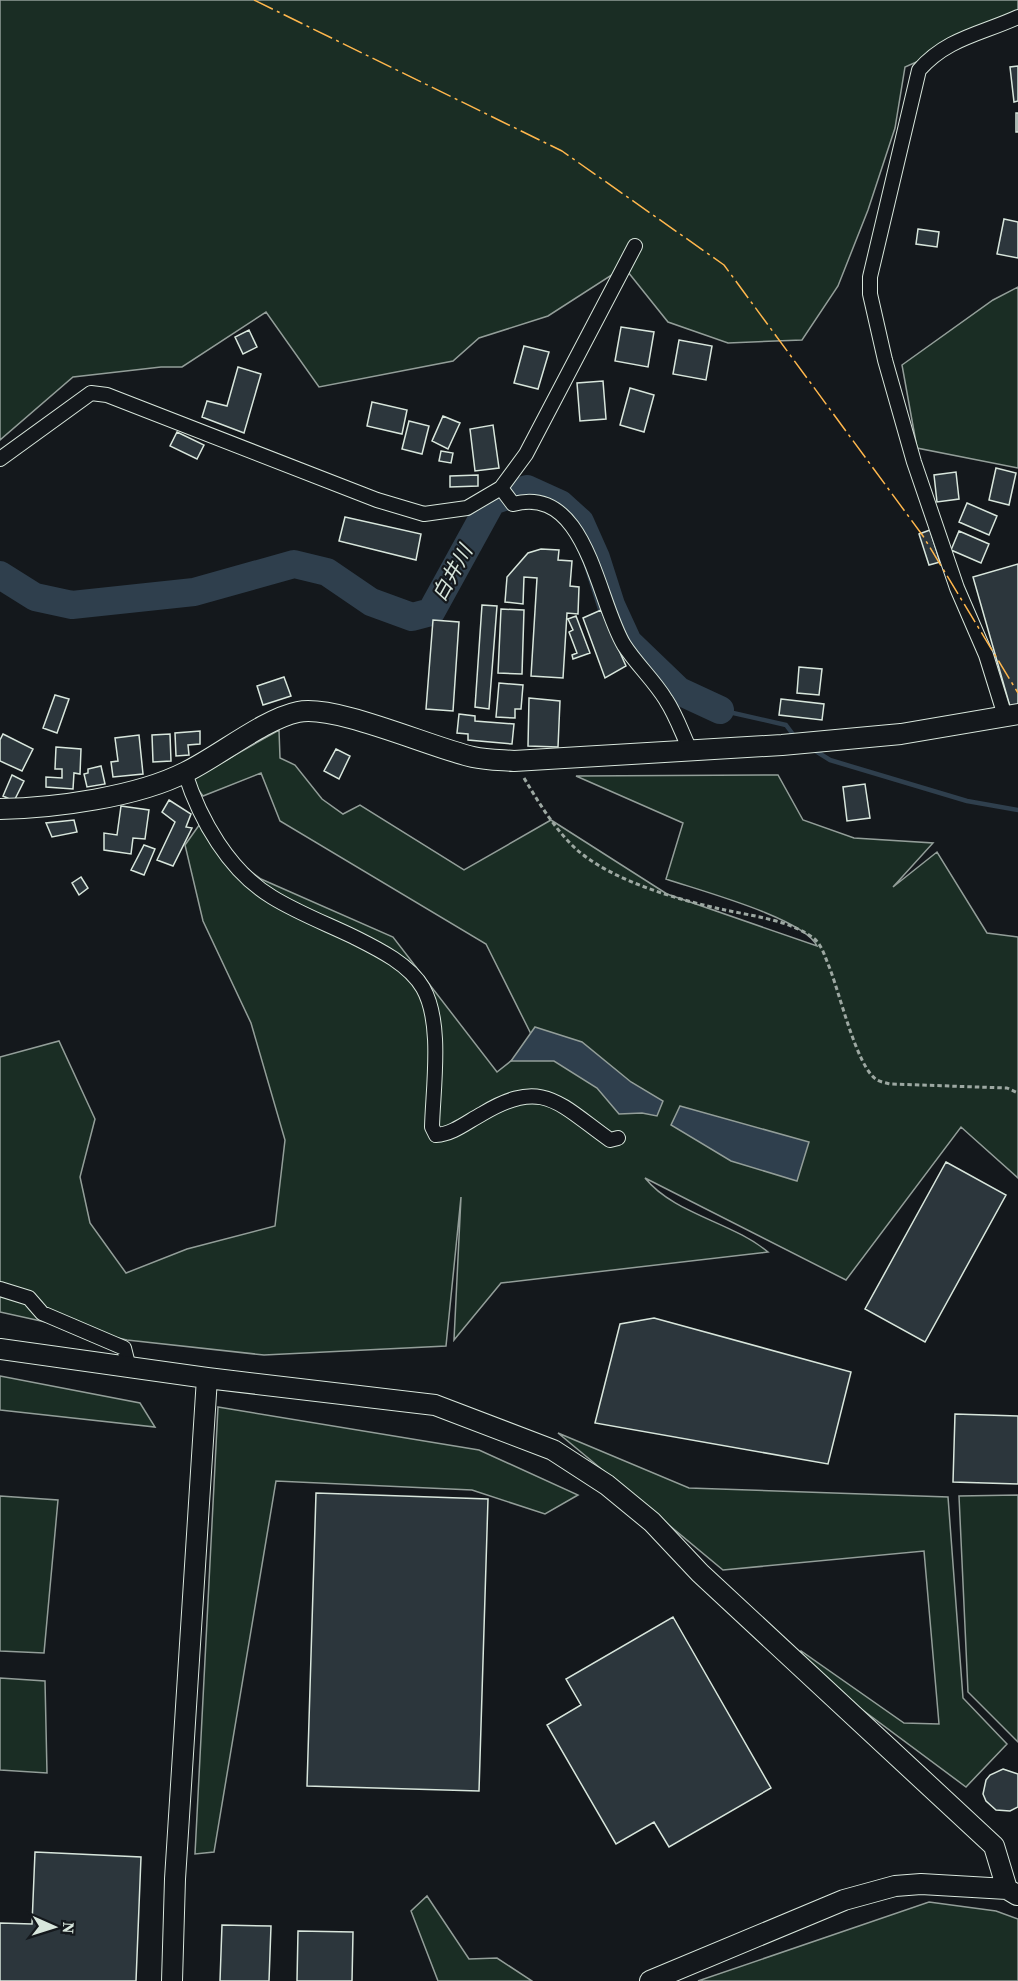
<svg xmlns="http://www.w3.org/2000/svg" width="1018" height="1981" viewBox="0 0 1018 1981" font-family="'Source Serif 4','Noto Sans JP',serif">
  <style>
    .green { fill: #1a2d24; stroke: #939e99; stroke-width: 1.5 }
    .water { fill: #2f3f4d; stroke: #939e99; stroke-width: 1.5 }
    .lines { fill: none; stroke-linecap: round; stroke-linejoin: round }
    .stream { stroke: #2f3f4d; stroke-width: 4.5 }
    .river { stroke: #2f3f4d; stroke-width: 28 }
    .building { fill: #2c363c; stroke: #d8e6dc; stroke-width: 1.5 }
    .street-casing { stroke: #d8e6dc; stroke-width: 16 }
    .secondary-casing { stroke: #d8e6dc; stroke-width: 22 }
    .path { stroke: #9da8a2; stroke-width: 3; stroke-dasharray: 4.5 3; stroke-linecap: butt }
    .street { stroke: #14181c; stroke-width: 14 }
    .secondary { stroke: #14181c; stroke-width: 20 }
    .power { stroke: #ffb74d; stroke-width: 1.5; stroke-dasharray: 21 4.5 3 4.5; stroke-linecap: butt }
    .labels { text-anchor: middle; stroke-width: 4.5; stroke-linejoin: round; paint-order: stroke }
    .water-label { font-size: 20px; font-style: italic; fill: #d8e6dc; stroke: #14181c }
  </style>
  <rect width="100%" height="100%" fill="#14181c"/>
  <path class="green" d="M0,0H1018V17L905,67L895,128L868,210L838,286L802,340L728,343L668,322L624,267L548,316L479,338L453,361L319,387L266,312L182,367H161L73,377L0,440Z
    M1018,287V468L917,448L902,365L993,300Z
    M279,730L280,758L295,765L322,799L343,814L360,805L464,870L551,820L667,894L817,946C804,918 698,890 666,879L683,823L576,776L778,775L803,820L854,838L933,843L893,887L937,852L987,933L1018,937V1178L961,1127L846,1280L645,1178C674,1214 732,1222 768,1252L501,1283L454,1340L461,1197L446,1346L264,1355L127,1340L0,1312V1057L59,1041L95,1119L80,1177L90,1223L126,1273L187,1249L275,1226L285,1140L251,1023L203,921L185,845L202,821L225,853L261,879L393,937L497,1072L535,1042L486,944L280,821L261,773L203,796L191,780Z
    M0,1376L140,1403L155,1427L0,1410Z
    M218,1407L479,1450L578,1495L545,1514L472,1490L276,1481L214,1852L195,1854Z
    M558,1433L689,1488L948,1497L963,1698L1007,1744L966,1787L798,1662L801,1651L904,1723L939,1724L924,1551L723,1570Z
    M1018,1495V1742L968,1692L959,1496Z
    M0,1496L58,1500L44,1653L0,1651Z
    M0,1678L45,1681L47,1773L0,1770Z
    M427,1896L469,1959L497,1958L532,1981H438L411,1911Z
    M929,1902L996,1911L1018,1919V1981H698Z"/>
  <path class="water" d="M535,1027L582,1042L631,1082L663,1101L657,1116L642,1113L619,1114L597,1088L554,1061H511Z
    M680,1106L809,1142L797,1181L731,1161L671,1125Z"/>
  <g class="lines">
    <path class="stream" d="M720,710L786,725L795,737
      M814,750L830,760L967,801L1018,810"/>
    <path class="river" d="M0,575L35,597L72,605L194,592L294,564L327,572L371,602L412,617L431,612L492,501L527,489L560,504L580,522L596,558L611,605L628,642L679,691L720,710"/>
  </g>
  <path class="building" d="M1018,66V101L1014,102L1010,67Z
    M1016,113H1018V132H1016Z
    M1004,219L1018,222V258L997,254Z
    M918,229L939,232L937,247L916,244Z
    M621,327L654,332L648,367L615,361Z
    M249,330L257,347L243,354L235,337Z
    M679,340L712,346L706,380L673,374Z
    M524,346L549,352L538,389L514,383Z
    M238,367L261,374L244,433L202,417L207,401L227,406Z
    M603,381L606,419L580,421L577,383Z
    M630,388L654,395L644,432L620,425Z
    M372,402L407,410L402,434L367,426Z
    M443,416L460,423L448,449L432,441Z
    M409,421L429,426L422,454L402,449Z
    M493,425L499,468L475,471L470,429Z
    M177,432L204,445L197,459L170,446Z
    M441,451L453,453L451,463L439,461Z
    M996,468L1016,473L1009,505L989,500Z
    M956,472L959,499L937,502L934,475Z
    M478,475V486L450,487V476Z
    M967,503L997,516L989,535L959,522Z
    M345,517L421,534L416,560L339,541Z
    M930,530L940,562L929,565L919,534Z
    M959,531L989,544L981,563L951,550Z
    M541,549L559,550L558,560L572,561L570,586L579,587L578,614L567,613L563,678L531,676L537,578L524,577L523,604L505,602L507,577L528,553Z
    M1018,564V708L1011,710L973,577Z
    M482,605L497,606L489,709L475,707Z
    M501,609L524,610L522,674L498,673Z
    M601,610L626,666L605,678L583,618Z
    M576,616L590,653L573,659L572,655L577,653L569,632L573,630L568,619Z
    M433,620L459,622L453,711L426,709Z
    M799,667L822,669L819,695L797,693Z
    M284,677L291,696L263,705L257,686Z
    M499,683L523,685L521,709H515V718L496,717Z
    M55,695L69,699L57,733L43,728Z
    M529,698L560,701L558,747L528,746Z
    M781,699L824,704L822,720L779,715Z
    M459,714L475,716V721L514,724L512,744L468,740V734L457,733Z
    M200,731V744L188,745L189,755L176,756L175,733Z
    M3,734L33,749L22,771L0,761V740Z
    M170,734L171,761L153,762L152,735Z
    M139,735L143,774L113,777L111,762L118,761L115,738Z
    M56,747L81,749L80,774L74,773L73,789L46,787V777L62,778V769H55Z
    M336,749L350,756L339,779L324,771Z
    M101,766L105,784L87,787L84,774L88,773V769Z
    M12,775L24,781L14,801L3,796Z
    M865,784L870,818L847,821L843,787Z
    M169,800L191,814L186,827L192,828L173,866L157,860L175,822L162,812Z
    M121,806L149,810L145,839L133,838L131,854L104,850V833L117,835Z
    M74,820L77,832L52,837L46,823Z
    M144,845L155,849L144,875L131,870Z
    M81,877L88,888L79,895L72,883Z
    M946,1162L1006,1195L925,1342L865,1309Z
    M654,1318L851,1372L828,1464L595,1423L620,1324Z
    M955,1414L1018,1416V1484L953,1482Z
    M316,1493L488,1499L479,1791L307,1786Z
    M673,1617L771,1788L669,1847L654,1822L616,1844L547,1725L581,1705L566,1679Z
    M1003,1769L1018,1774V1807L1010,1811L996,1810L986,1801L983,1794L986,1780L990,1775Z
    M35,1852L141,1857L136,1981H0V1923L32,1924Z
    M222,1925L271,1926L269,1981H220Z
    M298,1931L353,1932L352,1981H297Z"/>
  <g class="lines">
    <defs>
      <path id="street" d="M0,459L91,393L107,395L377,500L424,514L467,508L501,488L526,454L635,246
        M501,488L513,504C587,484 597,601 624,645C636,664 654,680 666,700C676,715 682,733 690,750
        M1005,716L986,655L957,588L914,462L885,360L870,294V277L919,70C947,38 981,34 1018,17
        M185,773C200,820 229,871 272,897C298,913 327,924 354,937C378,949 409,964 423,988C443,1023 433,1087 432,1127L436,1135C453,1134 467,1122 482,1114C543,1077 559,1104 610,1140L618,1138
        M0,1289L29,1298L42,1313L124,1348L129,1368"/>
      <path id="secondary" d="M0,809C55,808 137,797 186,772C219,756 264,719 298,712C335,704 432,748 473,757C486,760 501,760 514,761L782,745L901,734L1018,714
        M0,1349L207,1378L435,1405L553,1450L607,1485L652,1522L700,1573L994,1846L1007,1889
        M172,1981L175,1879L207,1378
        M650,1981L844,1900L895,1886L921,1884L1007,1889L1017,1895"/>
    </defs>
    <use href="#street" class="street-casing"/>
    <use href="#secondary" class="secondary-casing"/>
    <path class="path" d="M524,778C539,803 554,828 575,848C611,881 679,900 725,910C753,916 788,920 812,937C821,943 824,954 828,964C839,989 856,1067 877,1080C881,1082 886,1083 890,1084L1007,1088L1018,1093"/>
    <use href="#street" class="street"/>
    <use href="#secondary" class="secondary"/>
    <path class="power" d="M254,0L562,151L724,265L923,536L1018,693"/>
  </g>
  <g class="labels">
    <g class="water-label">
      <text transform="translate(452 573) rotate(-61)" y="7">白井川</text>
    </g>
  </g>
  <g transform="translate(54 1927) rotate(93)" stroke="#14181c" stroke-width="4.5" paint-order="stroke">
  <path d="M0-4.5L10 22L0 15L-10 22Z" fill="#d8e6dc"/>
  <text y="-9" font-size="16" font-weight="bold" text-anchor="middle" fill="#d8e6dc">N</text>
  </g>
</svg>
